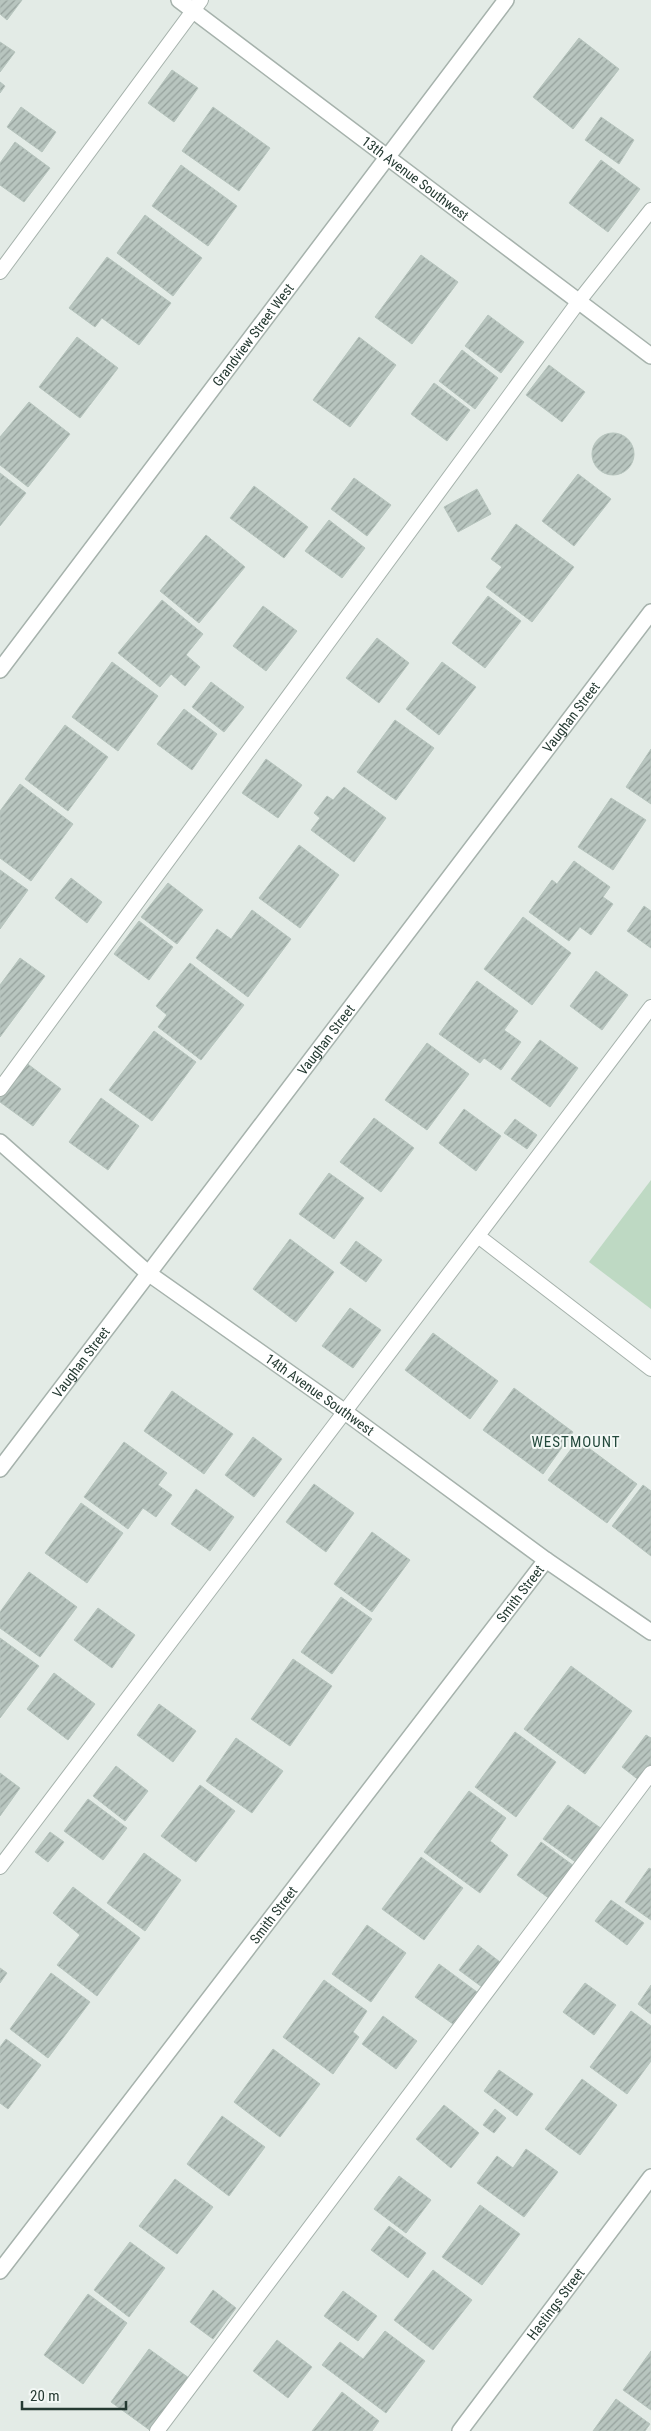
<svg xmlns="http://www.w3.org/2000/svg" width="651" height="2431" viewBox="0 0 651 2431" font-family="'Roboto Condensed',sans-serif">
  <style>
    .grass { fill: #bed9c3 }
    .building { fill: url(#building-hatch); stroke: #b6c4bd }
    .lines { fill: none; stroke-linecap: round; stroke-linejoin: round }
    .lane-casing { stroke: #a6b2ac; stroke-width: 16 }
    .street-casing { stroke: #a6b2ac; stroke-width: 18 }
    .lane { stroke: #fff; stroke-width: 14 }
    .street { stroke: #fff; stroke-width: 15 }
    .labels { text-anchor: middle; stroke-width: 4; stroke-linejoin: round; paint-order: stroke }
    .street-label { font-size: 14px; fill: #253a32; stroke: #f3f8f5 }
    .neighbourhood-label { font-size: 15px; letter-spacing: 1px; fill: #23493c; stroke: #f3f8f5 }
  </style>
  <defs>
    <pattern id="building-hatch" width="6" height="6" patternUnits="userSpaceOnUse" patternTransform="scale(1.25)"><rect width="6" height="6" fill="#b8c5bf"/><path d="M-1 1l2-2M0 6l6-6M5 7l2-2" fill="none" stroke="#95a19c"/></pattern>
  </defs>
  <rect width="100%" height="100%" fill="#e3ebe6"/>
  <path class="grass" d="M651,1180V1309L589,1262Z"/>
  <path class="building" d="M0,0H22L7,20L0,14Z
    M579,38L619,69L573,129L533,97Z
    M0,42L15,52L0,72Z
    M172,70L198,88L174,122L148,103Z
    M0,82L5,86L0,93Z
    M21,107L56,132L42,152L7,127Z
    M213,107L270,148L239,191L182,151Z
    M601,117L634,140L619,164L585,140Z
    M15,142L50,168L24,202L0,185V163Z
    M601,160L640,189L608,232L569,203Z
    M181,165L237,206L208,246L152,206Z
    M145,215L202,258L173,296L117,253Z
    M421,255L458,282L412,344L375,317Z
    M107,257L171,303L139,345L102,318L95,327L69,308Z
    M488,315L524,342L501,373L465,346Z
    M77,337L118,368L80,418L39,387Z
    M359,337L396,365L350,427L313,400Z
    M462,350L498,378L475,409L439,381Z
    M549,365L585,392L562,422L526,395Z
    M434,383L470,410L447,441L411,414Z
    M29,402L70,434L28,487L0,465V437Z
    M592 454a21 21 0 1 1 42 0a21 21 0 1 1-42 0Z
    M0,473L26,493L0,526Z
    M578,474L611,499L574,546L542,521Z
    M354,478L391,505L367,536L331,509Z
    M254,486L308,527L284,558L230,518Z
    M477,489L491,514L458,532L444,507Z
    M329,520L365,548L342,578L305,551Z
    M516,524L574,567L532,622L486,587L502,567L491,559Z
    M206,535L245,567L199,623L160,591Z
    M488,596L521,621L485,668L452,643Z
    M162,600L203,634L186,655L200,667L185,686L171,674L160,687L118,653Z
    M263,606L297,631L266,671L233,646Z
    M377,638L409,663L379,703L346,678Z
    M112,662L158,696L118,751L72,717Z
    M442,662L476,687L439,735L406,709Z
    M211,682L244,707L224,732L192,707Z
    M184,709L217,734L192,770L157,744Z
    M395,720L434,748L396,800L357,772Z
    M65,725L108,757L68,811L25,779Z
    M651,749V804L626,787Z
    M266,759L302,785L278,818L242,793Z
    M20,784L73,824L31,881L0,858V811Z
    M344,787L386,818L354,862L311,830L320,818L314,813L327,796L333,800Z
    M611,798L646,820L613,870L578,847Z
    M299,845L339,875L300,928L259,898Z
    M574,861L610,887L603,897L613,904L591,935L580,927L569,941L529,912L552,880L557,884Z
    M0,870L28,890L0,929Z
    M71,878L102,902L87,923L55,898Z
    M168,883L203,910L177,944L141,917Z
    M644,906L651,911V948L627,931Z
    M252,910L291,939L248,997L196,958L217,929L231,939Z
    M523,917L571,953L532,1005L484,969Z
    M139,921L173,947L149,980L114,954Z
    M20,958L45,976L0,1037V985Z
    M190,963L244,1005L201,1060L158,1027L167,1015L156,1006Z
    M596,971L628,995L602,1030L570,1006Z
    M477,981L518,1011L504,1030L521,1042L501,1070L484,1058L480,1063L439,1034Z
    M154,1031L196,1062L152,1121L109,1090Z
    M540,1040L578,1068L550,1107L511,1079Z
    M427,1043L469,1074L427,1130L385,1100Z
    M25,1062L61,1089L33,1126L0,1102V1096Z
    M101,1098L139,1126L108,1170L69,1142Z
    M464,1109L501,1136L476,1171L439,1143Z
    M374,1118L414,1148L381,1192L340,1162Z
    M515,1119L537,1135L527,1149L504,1133Z
    M329,1173L364,1198L334,1239L299,1214Z
    M290,1239L334,1272L296,1322L253,1289Z
    M356,1241L382,1260L366,1282L340,1263Z
    M350,1308L381,1330L353,1368L322,1346Z
    M433,1333L498,1381L470,1419L405,1370Z
    M514,1388L573,1432L543,1474L483,1430Z
    M172,1391L233,1434L204,1474L144,1431Z
    M253,1437L282,1459L254,1497L225,1475Z
    M578,1440L637,1484L607,1523L548,1480Z
    M124,1442L167,1473L158,1485L172,1495L156,1517L143,1508L128,1529L84,1497Z
    M314,1484L354,1513L326,1552L286,1522Z
    M643,1485L651,1491V1556L612,1526Z
    M196,1489L234,1517L210,1551L171,1524Z
    M81,1503L123,1533L87,1583L45,1553Z
    M372,1532L410,1560L372,1612L334,1584Z
    M29,1572L77,1607L40,1657L0,1628V1612Z
    M341,1597L372,1619L332,1674L301,1652Z
    M98,1608L135,1635L112,1668L74,1640Z
    M0,1638L39,1666L0,1718Z
    M293,1659L332,1686L290,1746L251,1719Z
    M571,1666L632,1711L585,1774L524,1729Z
    M54,1673L95,1704L68,1740L27,1709Z
    M159,1704L196,1731L173,1762L137,1735Z
    M515,1732L556,1762L516,1817L475,1787Z
    M646,1735L651,1738V1767L640,1781L622,1767Z
    M236,1738L283,1771L252,1813L206,1781Z
    M116,1766L148,1791L125,1821L93,1796Z
    M0,1773L20,1788L0,1816Z
    M200,1785L235,1811L196,1862L161,1836Z
    M469,1791L506,1818L490,1841L508,1855L480,1893L424,1852Z
    M88,1799L127,1828L103,1860L64,1831Z
    M568,1805L602,1829L577,1863L543,1839Z
    M50,1832L64,1842L48,1862L35,1852Z
    M541,1842L574,1866L550,1899L517,1875Z
    M144,1853L181,1880L145,1931L107,1903Z
    M421,1857L463,1888L424,1940L382,1909Z
    M649,1868L651,1869V1920L625,1902Z
    M73,1887L140,1938L97,1996L57,1965L80,1935L53,1913Z
    M611,1900L644,1923L627,1945L595,1921Z
    M367,1925L406,1953L371,2002L332,1974Z
    M478,1945L500,1962L482,1987L459,1970Z
    M439,1964L477,1992L453,2024L415,1997Z
    M0,1968L7,1973L0,1983Z
    M51,1973L90,2002L48,2058L10,2029Z
    M324,1980L367,2011L353,2032L359,2037L333,2074L283,2037Z
    M585,1983L616,2005L594,2035L563,2012Z
    M651,1985V2014L638,2004Z
    M631,2011L651,2026V2061L627,2094L590,2067Z
    M383,2016L417,2041L396,2069L362,2044Z
    M6,2039L41,2065L8,2109L0,2103V2047Z
    M273,2049L320,2084L280,2137L234,2102Z
    M499,2070L533,2094L517,2116L484,2091Z
    M582,2079L617,2105L580,2155L545,2129Z
    M444,2105L479,2133L451,2168L416,2139Z
    M495,2109L506,2118L494,2133L483,2125Z
    M222,2116L265,2147L229,2196L187,2164Z
    M526,2149L558,2172L524,2217L477,2183L497,2156L513,2168Z
    M399,2176L431,2200L406,2233L374,2209Z
    M175,2179L213,2207L177,2254L139,2226Z
    M480,2205L520,2234L482,2285L442,2257Z
    M389,2226L426,2253L408,2278L371,2250Z
    M130,2242L165,2268L129,2317L94,2290Z
    M433,2270L472,2300L433,2350L394,2320Z
    M213,2290L236,2308L213,2339L190,2322Z
    M343,2291L377,2316L358,2341L324,2316Z
    M88,2294L127,2323L83,2384L44,2355Z
    M385,2331L425,2361L386,2413L322,2365L340,2342L363,2359Z
    M277,2340L312,2367L288,2398L253,2371Z
    M149,2349L189,2378L151,2431L111,2402Z
    M651,2351V2410L623,2390Z
    M342,2392L379,2421L372,2431H312Z
    M616,2399L650,2424L645,2431H593Z"/>
  <g class="lines">
    <defs>
      <path id="lane" d="M0,272L201,0
        M0,1089L579,301L651,210
        M478,1236L651,1369
        M0,1867L651,1007
        M157,2431L651,1773"/>
      <g id="street">
        <path id="s1" d="M179,0L651,356"/>
        <path id="s2" d="M0,670L506,0"/>
        <path id="s3" d="M0,1142L148,1273L345,1412L546,1560L651,1632"/>
        <path id="s4" d="M0,1469L651,612"/>
        <path id="s5" d="M0,2271L546,1560"/>
        <path id="s6" d="M460,2431L651,2177"/>
      </g>
    </defs>
    <use href="#lane" class="lane-casing"/>
    <use href="#street" class="street-casing"/>
    <use href="#lane" class="lane"/>
    <use href="#street" class="street"/>
  </g>
  <g class="labels">
    <g class="street-label">
      <text dy="5" stroke="none"><textPath href="#s1" startOffset="296">13th Avenue Southwest</textPath></text>
      <text dy="5" stroke="none"><textPath href="#s2" startOffset="420">Grandview Street West</textPath></text>
      <text dy="5" stroke="none"><textPath href="#s4" startOffset="944">Vaughan Street</textPath></text>
      <text dy="5" stroke="none"><textPath href="#s4" startOffset="539">Vaughan Street</textPath></text>
      <text dy="5" stroke="none"><textPath href="#s4" startOffset="134">Vaughan Street</textPath></text>
      <text dy="5" stroke="none"><textPath href="#s3" startOffset="408">14th Avenue Southwest</textPath></text>
      <text dy="5" stroke="none"><textPath href="#s5" startOffset="854">Smith Street</textPath></text>
      <text dy="5" stroke="none"><textPath href="#s5" startOffset="449">Smith Street</textPath></text>
      <text dy="5" stroke="none"><textPath href="#s6" startOffset="159">Hastings Street</textPath></text>
    </g>
    <g class="neighbourhood-label">
      <text x="576" y="1447">WESTMOUNT</text>
    </g>
  </g>
  <path d="M22 2401v8h104v-8" fill="none" stroke="#253a32" stroke-width="2.5"/>
  <text x="30" y="2401" font-size="15" fill="#253a32" stroke="#f3f8f5" stroke-width="4" paint-order="stroke">20 m</text>
</svg>
